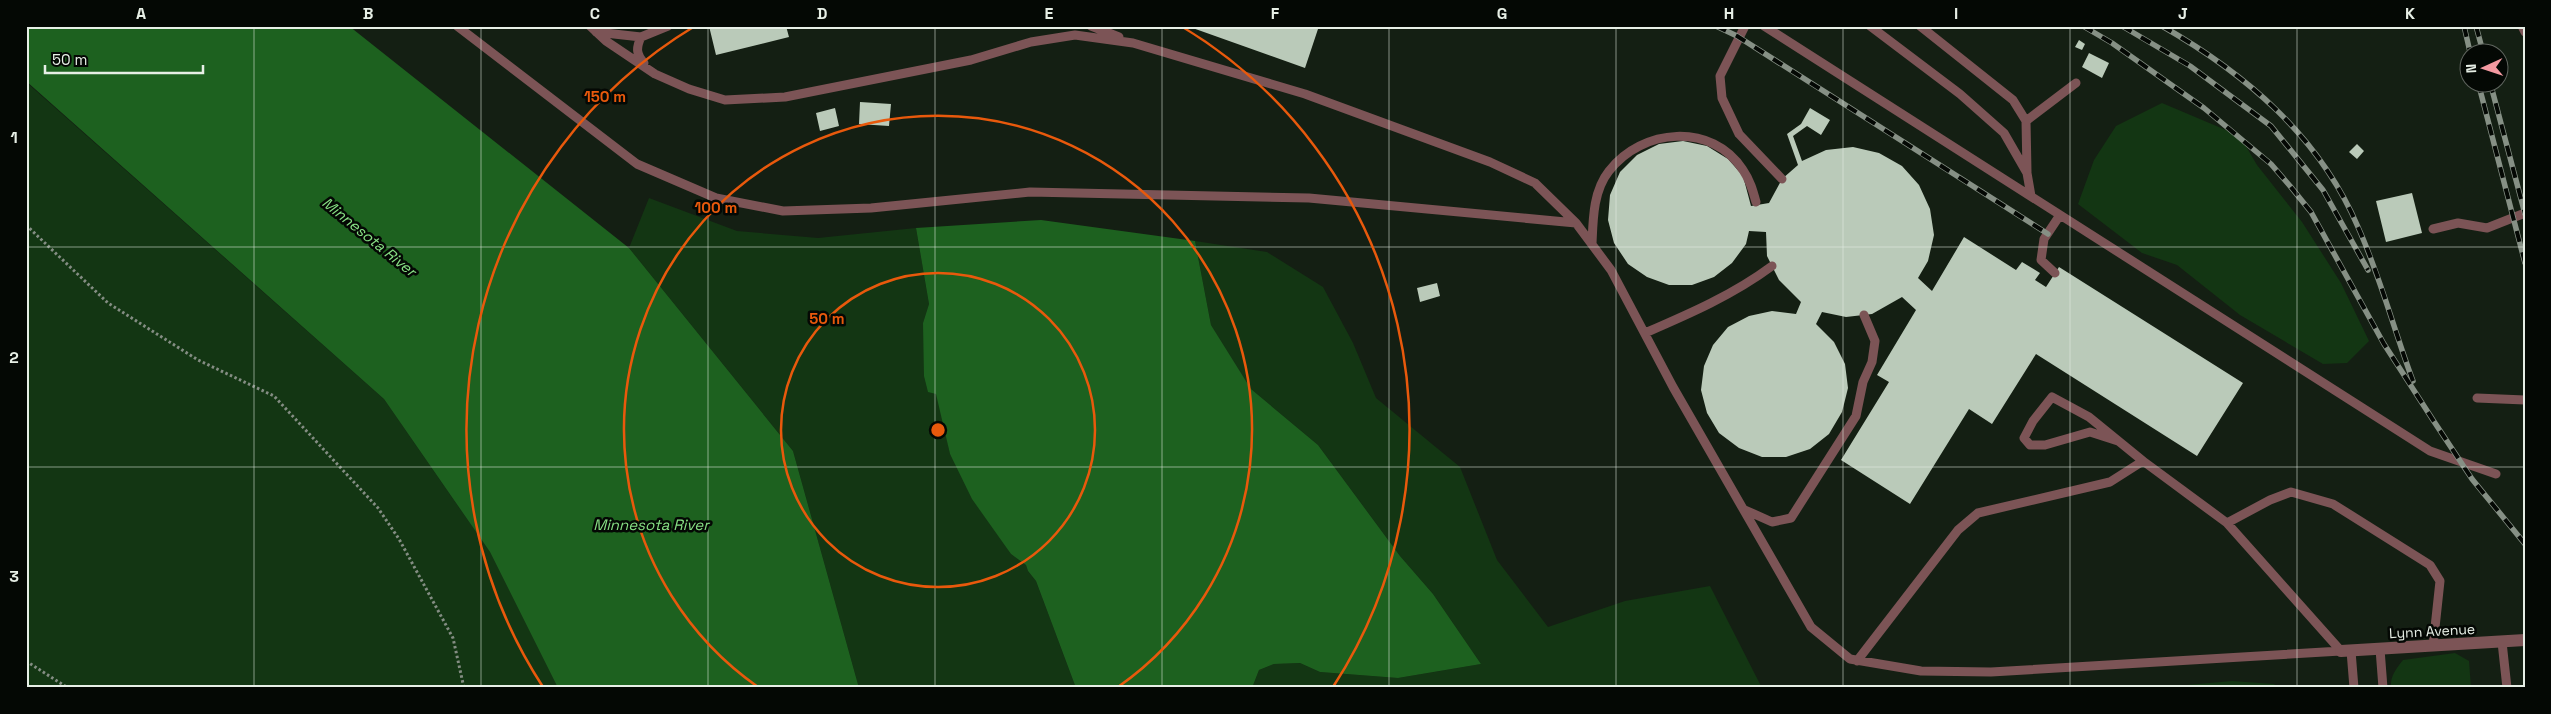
<svg xmlns="http://www.w3.org/2000/svg" width="2551" height="714" viewBox="0 0 2551 714" font-family="'Space Grotesk',sans-serif">
  <style>
    .green { fill: #133613 }
    .water { fill: #1d611f }
    .building { fill: #bacab9 }
    .lines { fill: none; stroke-linecap: round; stroke-linejoin: round }
    .path { stroke: #848d83; stroke-width: 3; stroke-dasharray: 2.5 2.5; stroke-linecap: butt }
    .lane { stroke: #7c5456; stroke-width: 9 }
    .street { stroke: #7c5456; stroke-width: 12 }
    .rail-casing { stroke: #869085; stroke-width: 5.5 }
    .rail { stroke: #040804; stroke-width: 4; stroke-dasharray: 11; stroke-linecap: butt }
    .grid { fill: none; stroke: #e7efe6; stroke-width: 1; stroke-opacity: 0.55 }
    .ring { fill: none; stroke: #e8590c; stroke-width: 2.5 }
    .labels { text-anchor: middle; stroke-width: 5; stroke-linejoin: round; paint-order: stroke }
    .street-label { font-size: 14px; fill: #e7efe6; stroke: #040804 }
    .water-label { font-size: 15px; font-style: italic; fill: #87df84; stroke: #040804 }
    .centre { fill: #e8590c; stroke: #040804; stroke-width: 2.5 }
    .ring-label { font-size: 15px; text-anchor: middle; font-weight: bold; fill: #e8590c; stroke: #040804; stroke-width: 5; stroke-linejoin: round; paint-order: stroke }
    .neatline { fill: none; stroke: #e7efe6; stroke-width: 2 }
    .grid-label { font-size: 16px; text-anchor: middle; font-weight: bold; fill: #e7efe6 }
  </style>
  <rect width="100%" height="100%" fill="#141f13"/>
  <path class="green" d="M26,82L384,399L490,552L558,688H26Z
    M2162,103L2240,136L2257,165L2302,222L2341,283L2369,341L2347,363L2323,364L2240,315L2177,265L2142,253L2078,204L2094,160L2116,126Z
    M649,198L737,231L818,238L916,228L929,304L923,323L950,454L1011,554L1026,565L1028,571L1036,581L1076,688H859L793,451L629,248Z
    M1195,241L1267,252L1323,287L1353,343L1376,398L1460,467L1497,560L1548,627L1625,601L1710,586L1762,688H1252L1259,670L1274,664L1300,663L1320,672L1398,678L1481,664L1433,594L1400,556L1318,445L1251,389L1211,325Z
    M2455,653L2469,661L2471,688H2391C2390,676 2396,669 2403,660Z
    M2232,681L2274,684L2278,688H2153Z"/>
  <path class="water" d="M26,26H349L629,248L793,451L859,688H558L490,552L384,399L26,81Z
    M1041,220L1195,241L1211,325L1251,389L1318,445L1400,556L1433,594L1481,664L1398,678L1320,672L1300,663L1274,664L1259,670L1252,688H1076L1036,581L1028,571L1026,565L1011,554L972,499L950,454L936,394L928,392L924,376L923,323L929,304L916,228Z"/>
  <path class="building" d="M709,26H786L789,37L716,55Z
    M1187,26H1319L1305,68Z
    M2079,40L2085,44L2082,50L2075,47Z
    M2089,53L2109,63L2102,78L2082,67Z
    M860,102L891,104L889,126L859,124Z
    M835,108L839,126L820,131L816,113Z
    M1810,108L1830,120L1821,135L1807,126L1793,136L1802,161L1826,150L1853,147L1879,153L1902,166L1919,185L1930,209L1934,235L1928,261L1918,278L1932,291L1964,237L2016,270L2022,262L2040,273L2035,280L2046,287L2059,267L2243,383L2197,456L2036,354L1992,424L1969,409L1910,504L1841,460L1889,382L1877,375L1916,310L1902,297L1872,314L1846,317L1822,312L1816,324L1834,342L1845,364L1848,388L1842,412L1829,434L1810,449L1786,457H1762L1739,448L1719,433L1707,413L1701,390L1704,366L1713,345L1728,327L1749,316L1772,311L1796,314L1801,302L1779,280L1767,256L1766,232L1749,231L1746,244L1732,263L1714,277L1692,285H1669L1647,277L1628,264L1614,243L1608,220L1610,195L1620,172L1637,155L1659,144L1683,141L1707,146L1728,159L1743,176L1751,206L1769,203L1782,179L1798,165L1787,134L1801,124Z
    M2357,144L2364,151L2357,159L2349,152Z
    M2412,193L2422,233L2386,242L2376,201Z
    M1437,283L1440,296L1420,302L1417,288Z"/>
  <g class="lines">
    <path class="path" d="M26,225L108,303L198,360L274,396L378,508L399,539L453,638L464,688
      M26,661L68,688"/>
    <path class="lane" d="M457,26L637,164L716,198L783,211L871,208L1030,192L1309,198L1576,223L1611,270L1673,387L1811,627L1850,659L1921,671L1991,672L2341,651
      M590,26L606,41L655,74L689,89L725,100L785,97L971,60L1031,42L1075,35L1133,43L1305,94L1490,162L1535,183L1576,223
      M1091,26L1119,37
      M1745,26L1720,76L1722,98L1739,134L1782,179
      M1764,26L2430,451L2496,474
      M1870,26L1960,94L2004,133L2027,173L2031,196
      M1920,26L2013,100L2026,121L2027,172
      M2522,26L2525,32
      M596,32L641,37L668,26
      M641,37C636,48 636,54 644,63
      M2026,121L2076,83
      M2433,229L2458,223L2487,228L2525,213
      M1592,244C1593,220 1593,191 1609,171C1642,128 1712,122 1743,170C1750,180 1753,191 1756,202
      M2055,273L2041,260L2044,239L2060,215
      M1645,333C1689,314 1733,295 1772,266
      M2477,398L2525,400
      M2118,441L2090,432L2045,445H2030L2024,438L2033,421L2052,397L2089,417L2143,461
      M1745,510L1772,522L1791,518L1856,416L1863,382L1872,362L1875,341L1864,315
      M2227,523L2270,500L2291,492L2333,504L2430,565L2440,581L2433,646
      M2502,642L2507,688
      M2380,649L2383,688
      M2351,651L2354,688
      M1857,661L1958,530L1978,513L2110,482L2143,461L2227,523L2341,651"/>
    <path class="street" d="M2341,651L2525,640"/>
    <defs>
      <path id="rail" d="M1716,26L1737,36L2048,234
        M2083,26L2112,43L2204,108L2271,164L2290,186L2311,212L2384,344L2433,420L2472,479L2525,544
        M2122,26L2190,66L2271,126L2323,190L2368,270
        M2162,26C2246,74 2319,136 2358,227C2380,276 2394,330 2413,381
        M2464,26L2470,52
        M2476,26L2483,52
        M2478,82L2525,263
        M2490,82L2525,214"/>
    </defs>
    <use href="#rail" class="rail-casing"/>
    <use href="#rail" class="rail"/>
  </g>
  <path class="grid" d="M254,26V688M481,26V688M708,26V688M935,26V688M1162,26V688M1389,26V688M1616,26V688M1843,26V688M2070,26V688M2297,26V688M26,247H2525M26,467H2525"/>
  <g class="ring">
    <circle cx="938" cy="430" r="157"/>
    <path d="M758 687A314 314 0 1 1 1118 687"/>
    <path d="M543 687A471 471 0 0 1 695 26M1181 26A471 471 0 0 1 1333 687"/>
  </g>
  <g class="labels">
    <g class="street-label">
      <text transform="translate(2432 631) rotate(-3)" y="5">Lynn Avenue</text>
    </g>
    <g class="water-label">
      <text transform="translate(369 237) rotate(39)" y="5">Minnesota River</text>
      <text x="651" y="530">Minnesota River</text>
    </g>
  </g>
  <circle cx="938" cy="430" r="8" class="centre"/>
  <g class="ring-label">
    <text x="605" y="102">150 m</text>
    <text x="716" y="213">100 m</text>
    <text x="827" y="324">50 m</text>
  </g>
  <rect width="2551" height="714" fill="none" stroke="#040804" stroke-width="55"/>
  <g transform="translate(2484 68) rotate(267)"><circle r="24" fill="#040804" stroke="#5f645e"/>
  <path d="M0-4L9 19L0 12L-9 19Z" fill="#f49aa1"/>
  <text y="-8" font-size="14" font-weight="bold" text-anchor="middle" fill="#e7efe6">N</text>
  </g>
  <path d="M45 65v8h158v-8" fill="none" stroke="#e7efe6" stroke-width="2.5"/>
  <text x="52" y="65" font-size="15" fill="#e7efe6" stroke="#040804" stroke-width="4" paint-order="stroke">50 m</text>
  <rect x="28" y="28" width="2496" height="658" class="neatline"/>
  <g class="grid-label">
    <text x="141" y="19">A</text>
    <text x="368" y="19">B</text>
    <text x="595" y="19">C</text>
    <text x="822" y="19">D</text>
    <text x="1049" y="19">E</text>
    <text x="1275" y="19">F</text>
    <text x="1502" y="19">G</text>
    <text x="1729" y="19">H</text>
    <text x="1956" y="19">I</text>
    <text x="2183" y="19">J</text>
    <text x="2410" y="19">K</text>
    <text x="14" y="143">1</text>
    <text x="14" y="363">2</text>
    <text x="14" y="582">3</text>
  </g>
</svg>
